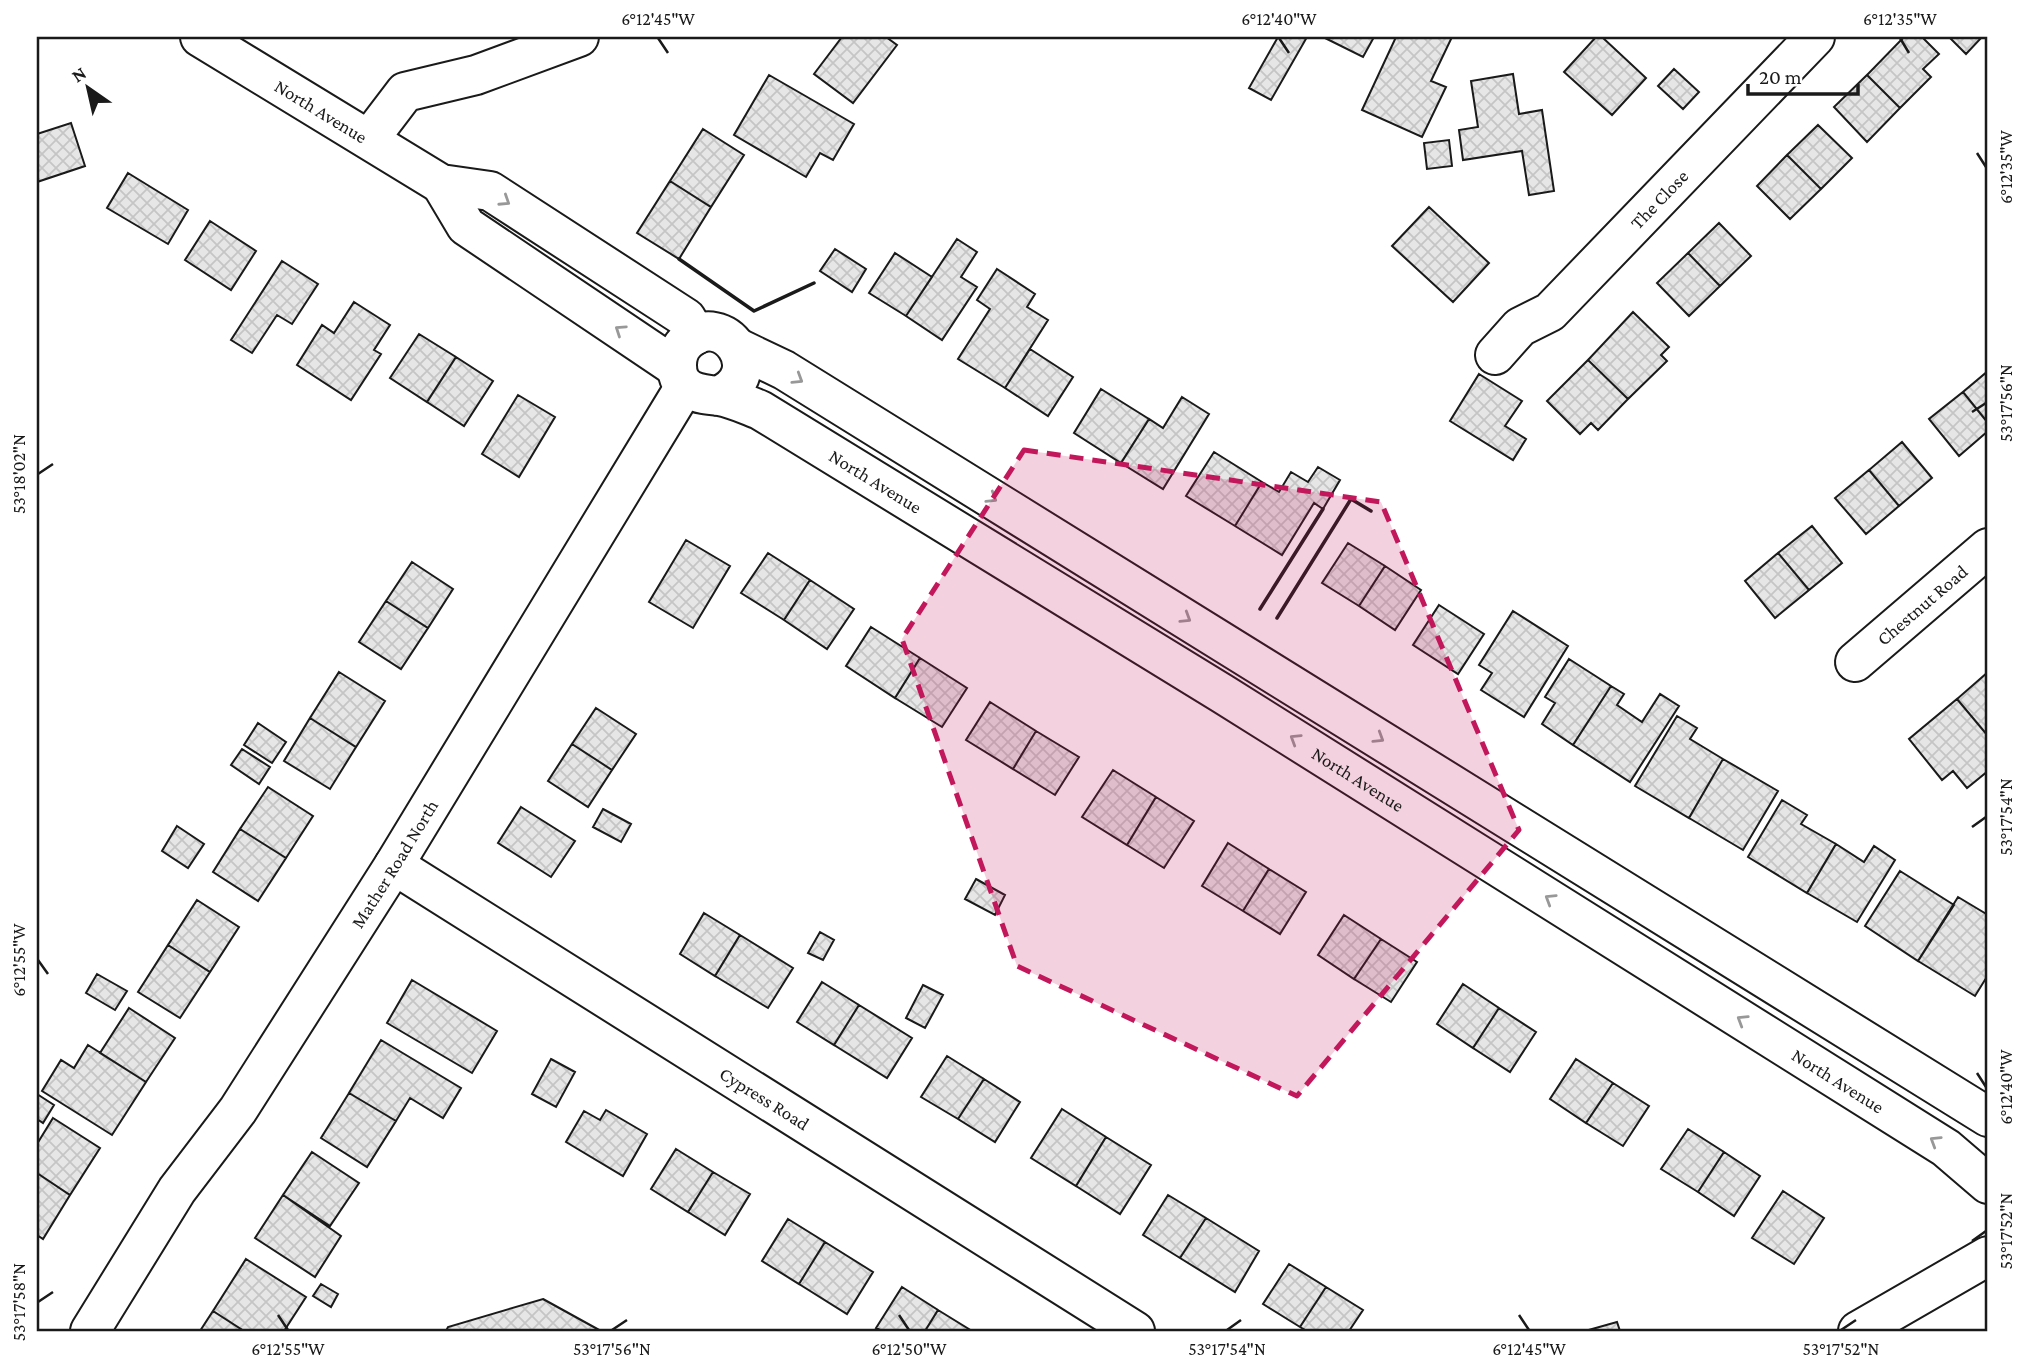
<svg xmlns="http://www.w3.org/2000/svg" width="2025" height="1368" viewBox="0 0 2025 1368" font-family="'Crimson Pro',serif">
  <style>
    .building { fill: url(#building-cross-hatch); stroke: #1a1a1a; stroke-width: 2 }
    .lines { fill: none; stroke-linecap: round; stroke-linejoin: round }
    .minor-casing { stroke: #1a1a1a; stroke-width: 42 }
    .minor { stroke: #fff; stroke-width: 38 }
    .wall { stroke: #1a1a1a; stroke-width: 3.5 }
    .oneway { stroke: #989898 }
    .marked { fill: #c2185b; fill-opacity: 0.2; stroke: #c2185b; stroke-width: 5; stroke-dasharray: 14 9; stroke-linejoin: round }
    .ticks { fill: none; stroke: #1a1a1a; stroke-width: 2.5 }
    .labels { text-anchor: middle; stroke-width: 5; stroke-linejoin: round; paint-order: stroke }
    .street-label { font-size: 19px; fill: #1a1a1a; stroke: #fff }
    .neatline { fill: none; stroke: #1a1a1a; stroke-width: 2.5 }
    .ticks-label { font-size: 18px; text-anchor: middle; fill: #1a1a1a }
  </style>
  <defs>
    <pattern id="building-cross-hatch" width="8" height="8" patternUnits="userSpaceOnUse" patternTransform="scale(1.75)"><rect width="8" height="8" fill="#e6e6e6"/><path d="M0 0l8 8M0 8l8-8" fill="none" stroke="#c5c5c5"/></pattern>
  </defs>
  <rect width="100%" height="100%" fill="#fff"/>
  <path class="building" d="M842,37H886L897,45L853,103L814,74Z
    M1278,37H1307L1271,100L1249,88Z
    M1323,37H1374L1363,57Z
    M1396,37H1452L1431,81L1446,87L1422,137L1362,110Z
    M1596,37H1602L1646,78L1612,115L1564,72Z
    M1904,37H1922L1939,54L1923,69L1931,77L1900,108L1867,75Z
    M1949,37H1982L1966,54Z
    M1674,69L1699,92L1683,109L1658,86Z
    M1513,74L1519,114L1542,110L1554,191L1529,195L1522,151L1463,160L1459,130L1478,127L1471,81Z
    M769,75L854,124L833,160L820,153L806,177L734,135Z
    M1867,75L1900,108L1867,142L1834,107Z
    M71,123L85,166L37,182V134Z
    M1818,125L1852,158L1821,189L1787,155Z
    M703,129L744,155L711,207L670,181Z
    M1449,140L1452,166L1427,169L1424,143Z
    M1787,155L1821,189L1790,219L1757,186Z
    M128,173L188,210L168,244L107,208Z
    M670,181L711,207L679,259L637,233Z
    M1429,207L1489,263L1453,302L1392,246Z
    M210,221L256,251L231,290L185,260Z
    M1719,223L1751,256L1720,286L1688,253Z
    M957,239L977,252L961,277L977,287L942,340L906,316Z
    M835,249L866,269L852,292L820,271Z
    M895,253L932,277L906,316L869,293Z
    M1688,253L1720,286L1689,316L1657,283Z
    M282,261L318,284L292,324L277,315L252,353L231,340Z
    M997,269L1035,294L1027,307L1048,320L1005,388L958,359L990,309L977,300Z
    M354,302L390,325L374,350L381,354L351,400L297,365L322,325L334,333Z
    M1633,312L1669,347L1661,355L1667,361L1628,399L1588,360Z
    M419,334L456,357L427,402L390,378Z
    M1030,349L1073,377L1048,416L1005,388Z
    M456,357L493,381L464,426L427,402Z
    M1588,360L1628,399L1598,430L1591,423L1580,434L1547,401Z
    M1988,371V423L1963,392Z
    M1479,374L1522,401L1505,426L1526,439L1513,460L1450,421Z
    M1101,389L1149,419L1121,463L1074,433Z
    M1963,392L1988,423V431L1959,456L1929,419Z
    M518,395L555,417L519,477L482,454Z
    M1182,397L1209,414L1163,489L1121,463L1149,419L1163,428Z
    M1902,442L1932,478L1899,506L1869,470Z
    M1214,452L1262,482L1235,526L1186,496Z
    M1318,467L1340,480L1323,509L1314,503L1282,555L1235,526L1262,482L1279,492L1291,472L1308,482Z
    M1869,470L1899,506L1866,534L1835,498Z
    M1812,526L1842,563L1809,590L1778,553Z
    M686,540L730,566L693,628L649,602Z
    M1348,543L1385,566L1359,606L1322,583Z
    M768,553L810,580L784,620L741,593Z
    M1778,553L1809,590L1775,618L1745,581Z
    M412,562L453,589L428,628L386,601Z
    M1385,566L1421,590L1395,630L1359,606Z
    M810,580L854,609L827,649L784,620Z
    M386,601L428,628L401,669L359,642Z
    M1439,605L1484,634L1458,674L1413,645Z
    M1513,611L1568,646L1524,717L1481,690L1492,673L1479,665Z
    M871,627L920,658L895,698L846,666Z
    M920,658L967,688L942,727L895,698Z
    M1569,659L1611,686L1573,745L1542,724L1555,703L1545,697Z
    M339,672L385,701L356,747L310,718Z
    M1988,672V736L1957,699Z
    M1611,686L1624,694L1617,705L1642,722L1660,694L1679,706L1630,782L1573,745Z
    M1957,699L1988,736V771L1967,788L1953,771L1942,780L1909,739Z
    M990,702L1036,731L1013,769L966,740Z
    M596,708L636,734L612,770L572,744Z
    M1677,716L1697,728L1690,739L1723,759L1689,818L1635,786Z
    M310,718L356,747L330,789L284,761Z
    M258,723L286,742L272,763L244,745Z
    M1036,731L1079,757L1055,795L1013,769Z
    M572,744L612,770L588,807L548,781Z
    M242,749L270,767L259,784L231,765Z
    M1723,759L1778,791L1743,850L1689,818Z
    M1113,770L1156,797L1127,845L1082,817Z
    M268,787L313,816L286,858L240,829Z
    M1156,797L1194,821L1164,868L1127,845Z
    M1782,800L1807,815L1801,824L1836,844L1807,893L1748,857Z
    M521,807L575,841L551,877L498,843Z
    M603,809L631,824L621,842L593,827Z
    M177,826L204,844L188,868L162,851Z
    M240,829L286,858L258,901L213,872Z
    M1228,843L1269,869L1243,911L1202,886Z
    M1836,844L1864,862L1874,846L1895,860L1857,922L1807,893Z
    M1269,869L1306,892L1280,934L1243,911Z
    M1900,871L1954,905L1918,961L1865,926Z
    M976,879L1005,895L995,915L965,899Z
    M1958,897L1988,915V975L1975,996L1918,961Z
    M197,900L239,927L210,972L168,945Z
    M704,913L740,935L715,976L680,954Z
    M1344,915L1381,939L1354,979L1318,955Z
    M820,932L834,940L823,960L808,953Z
    M740,935L793,968L768,1008L715,976Z
    M1381,939L1417,962L1391,1002L1354,979Z
    M168,945L210,972L180,1018L138,992Z
    M97,974L127,991L115,1010L86,993Z
    M412,980L497,1031L472,1073L387,1023Z
    M822,982L859,1005L834,1045L797,1022Z
    M1463,984L1499,1008L1473,1048L1437,1024Z
    M923,985L943,995L925,1028L906,1018Z
    M859,1005L912,1038L887,1078L834,1045Z
    M129,1008L175,1038L146,1082L100,1053Z
    M1499,1008L1536,1032L1510,1072L1473,1048Z
    M381,1040L461,1088L443,1118L410,1098L396,1121L349,1093Z
    M88,1045L146,1082L112,1135L42,1091L61,1060L74,1068Z
    M947,1056L984,1079L958,1119L921,1097Z
    M551,1059L575,1072L556,1107L532,1094Z
    M1576,1059L1613,1083L1586,1123L1550,1099Z
    M984,1079L1020,1102L995,1142L958,1119Z
    M1613,1083L1649,1106L1623,1146L1586,1123Z
    M349,1093L396,1121L367,1167L321,1138Z
    M37,1094L54,1105L43,1123L37,1119Z
    M1062,1109L1106,1137L1076,1186L1031,1158Z
    M606,1110L647,1134L623,1176L566,1142L584,1111L600,1120Z
    M53,1118L100,1148L70,1195L37,1173V1144Z
    M1688,1129L1724,1152L1698,1192L1661,1169Z
    M1106,1137L1151,1165L1120,1214L1076,1186Z
    M676,1149L713,1172L688,1212L651,1189Z
    M312,1152L359,1183L330,1226L283,1195Z
    M1724,1152L1760,1176L1734,1216L1698,1192Z
    M713,1172L750,1194L725,1235L688,1212Z
    M37,1173L70,1195L43,1239L37,1235Z
    M1783,1191L1824,1218L1794,1264L1752,1238Z
    M283,1195L341,1236L315,1277L255,1238Z
    M1168,1195L1206,1218L1180,1258L1143,1235Z
    M1206,1218L1259,1251L1235,1292L1180,1258Z
    M788,1219L825,1242L799,1284L762,1261Z
    M825,1242L873,1272L847,1314L799,1284Z
    M246,1259L306,1297L284,1331H244L213,1311Z
    M1289,1264L1326,1287L1300,1327L1263,1304Z
    M321,1284L338,1294L331,1307L313,1296Z
    M902,1287L938,1310L925,1331H882L876,1328Z
    M1326,1287L1363,1310L1349,1331H1307L1300,1327Z
    M543,1299L601,1331H446L448,1327Z
    M938,1310L972,1331H925Z
    M213,1311L244,1331H200Z
    M1617,1322L1620,1331H1585Z"/>
  <g class="lines">
    <defs>
      <g id="minor">
        <path id="s1" d="M200,37L441,184L490,191L686,318L696,335"/>
        <path d="M370,138L405,92L476,75L579,37"/>
        <path d="M441,184L466,226L677,368"/>
        <path d="M738,348L784,370L1988,1117"/>
        <path id="s2" d="M1495,355L1520,327L1550,312L1815,37"/>
        <path id="s3" d="M718,396C772,373 723,307 687,341C680,347 677,356 677,365C677,392 699,394 719,396C732,398 747,405 760,410L1223,694L1946,1148L1988,1184"/>
        <path id="s4" d="M1855,662L1988,548"/>
        <path id="s5" d="M394,865L1135,1331"/>
        <path id="s6" d="M90,1331L177,1190L238,1110L394,865L685,386"/>
        <path d="M1858,1331L1988,1256"/>
      </g>
    </defs>
    <use href="#minor" class="minor-casing"/>
    <use href="#minor" class="minor"/>
    <path class="wall" d="M679,259L754,311L814,283
      M1260,609L1323,509
      M1277,618L1351,499L1371,511"/>
  </g>
  <defs><path id="oneway-chevron" d="M-2-3.5L2.5 0L-2 3.5" fill="none" stroke-width="1.6" stroke-linecap="round" stroke-linejoin="round" transform="scale(1.75)"/></defs>
  <g class="oneway">
    <use href="#oneway-chevron" transform="translate(505 201) rotate(33)"/>
    <use href="#oneway-chevron" transform="translate(620 330) rotate(-146)"/>
    <use href="#oneway-chevron" transform="translate(798 379) rotate(32)"/>
    <use href="#oneway-chevron" transform="translate(992 498) rotate(32)"/>
    <use href="#oneway-chevron" transform="translate(1186 618) rotate(32)"/>
    <use href="#oneway-chevron" transform="translate(1379 738) rotate(32)"/>
    <use href="#oneway-chevron" transform="translate(1295 739) rotate(-148)"/>
    <use href="#oneway-chevron" transform="translate(1550 899) rotate(-148)"/>
    <use href="#oneway-chevron" transform="translate(1742 1020) rotate(-148)"/>
    <use href="#oneway-chevron" transform="translate(1935 1141) rotate(-148)"/>
  </g>
  <path class="marked" d="M1024,450L1381,502L1519,830L1297,1096L1017,966L902,639Z"/>
  <path class="ticks" d="M658,38L668,53M1279,38L1289,53M1900,38L1909,53M1977,153L1986,167M1972,412L1986,403M38,474L53,464M1972,827L1986,817M38,960L48,974M1977,1073L1986,1087M1972,1241L1986,1231M38,1302L53,1292M278,1315L288,1330M899,1315L909,1330M1519,1315L1529,1330M612,1330L627,1320M1227,1330L1241,1320M1841,1330L1856,1320"/>
  <g class="labels">
    <g class="street-label">
      <text dy="7" stroke="none"><textPath href="#s1" startOffset="142">North Avenue</textPath></text>
      <text dy="7" stroke="none"><textPath href="#s2" startOffset="228">The Close</textPath></text>
      <text dy="7" stroke="none"><textPath href="#s3" startOffset="383">North Avenue</textPath></text>
      <text dy="7" stroke="none"><textPath href="#s4" startOffset="88">Chestnut Road</textPath></text>
      <text dy="7" stroke="none"><textPath href="#s3" startOffset="950">North Avenue</textPath></text>
      <text dy="7" stroke="none"><textPath href="#s6" startOffset="558">Mather Road North</textPath></text>
      <text dy="7" stroke="none"><textPath href="#s3" startOffset="1517">North Avenue</textPath></text>
      <text dy="7" stroke="none"><textPath href="#s5" startOffset="438">Cypress Road</textPath></text>
    </g>
  </g>
  <rect width="2025" height="1368" fill="none" stroke="#ffffff" stroke-width="77"/>
  <g transform="translate(88 88) rotate(326)" stroke="#ffffff" stroke-width="5" paint-order="stroke">
  <path d="M0-5L12 26L0 18L-12 26Z" fill="#1a1a1a"/>
  <text y="-10" font-size="19" font-weight="bold" text-anchor="middle" fill="#1a1a1a">N</text>
  </g>
  <path d="M1748 84v10h110v-10" fill="none" stroke="#1a1a1a" stroke-width="3.5"/>
  <text x="1759" y="84" font-size="21" fill="#1a1a1a" stroke="#ffffff" stroke-width="5" paint-order="stroke">20 m</text>
  <rect x="38" y="38" width="1948" height="1292" class="neatline"/>
  <g class="ticks-label">
    <text x="658" y="25">6°12'45"W</text>
    <text x="1279" y="25">6°12'40"W</text>
    <text x="1900" y="25">6°12'35"W</text>
    <text transform="translate(2006 167) rotate(-90)" y="6">6°12'35"W</text>
    <text transform="translate(2006 403) rotate(-90)" y="6">53°17'56"N</text>
    <text transform="translate(19 474) rotate(-90)" y="6">53°18'02"N</text>
    <text transform="translate(2006 817) rotate(-90)" y="6">53°17'54"N</text>
    <text transform="translate(19 960) rotate(-90)" y="6">6°12'55"W</text>
    <text transform="translate(2006 1087) rotate(-90)" y="6">6°12'40"W</text>
    <text transform="translate(2006 1231) rotate(-90)" y="6">53°17'52"N</text>
    <text transform="translate(19 1302) rotate(-90)" y="6">53°17'58"N</text>
    <text x="288" y="1355">6°12'55"W</text>
    <text x="612" y="1355">53°17'56"N</text>
    <text x="909" y="1355">6°12'50"W</text>
    <text x="1227" y="1355">53°17'54"N</text>
    <text x="1529" y="1355">6°12'45"W</text>
    <text x="1841" y="1355">53°17'52"N</text>
  </g>
</svg>
